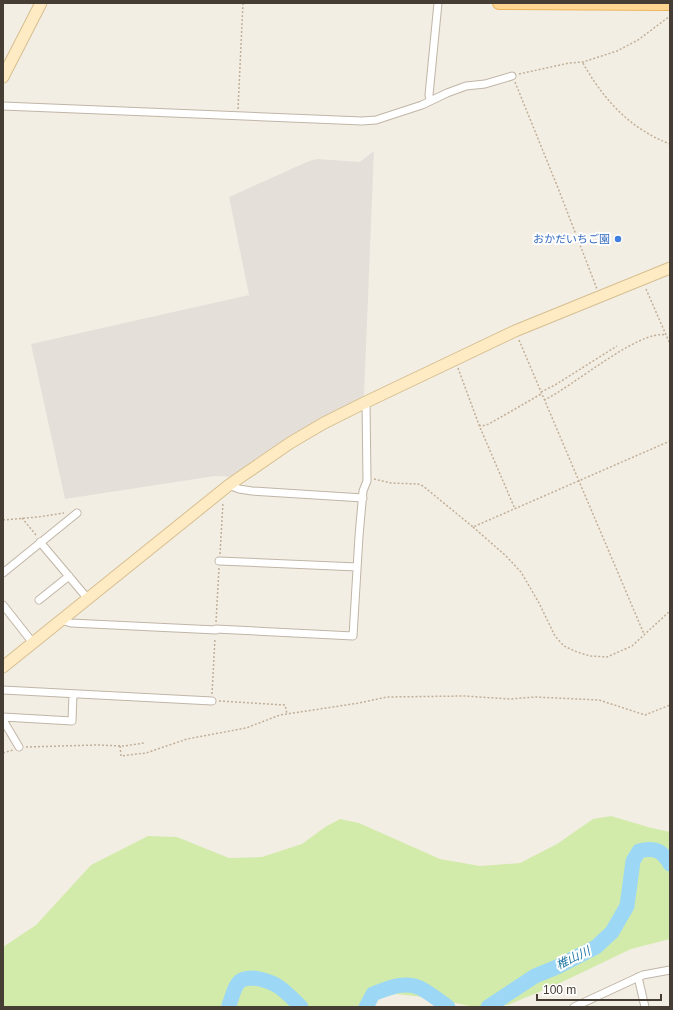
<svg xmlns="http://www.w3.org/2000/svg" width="673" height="1010" viewBox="0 0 673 1010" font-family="Arial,'Noto Sans JP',sans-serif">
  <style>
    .industrial { fill: #e5dfda }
    .green { fill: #d3ebaa }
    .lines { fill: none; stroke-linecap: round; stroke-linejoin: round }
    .river { stroke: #9cd8f5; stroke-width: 15 }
    .street-casing { stroke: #c0b5a6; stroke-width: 9 }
    .secondary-casing { stroke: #d6bf91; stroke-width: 13 }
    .primary-casing { stroke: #ecb45a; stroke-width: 14 }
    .path { stroke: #c2af97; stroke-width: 1.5; stroke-dasharray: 2 2; stroke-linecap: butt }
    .street { stroke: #fff; stroke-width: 7 }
    .secondary { stroke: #ffebc3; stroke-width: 11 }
    .primary { stroke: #ffd792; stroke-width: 12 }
    .shop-dot { fill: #3f7fe0; stroke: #fff; stroke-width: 1.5 }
    .labels { text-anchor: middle; stroke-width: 4; stroke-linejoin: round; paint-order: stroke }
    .shop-label { font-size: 11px; fill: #366cbe; stroke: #fff; text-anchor: end }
    .water-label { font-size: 12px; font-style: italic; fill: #247ba8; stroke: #fff }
  </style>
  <rect width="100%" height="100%" fill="#f3eee4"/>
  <path class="industrial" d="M374,151L364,396L286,439L232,477L215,476L65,499L31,344L249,295L229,197L309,161L317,159L360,162Z"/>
  <path class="green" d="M611,816L648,827L670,832V939L631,949L558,984L508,1005L474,1007L432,998L396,994L366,1001L359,1007H3V947L36,925L91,865L148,836L177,837L229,858L262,857L302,844L325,827L340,819L359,823L440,859L480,866L520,863L557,844L593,819Z"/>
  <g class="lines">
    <path class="river" d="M229,1007V1005C232,998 234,987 239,982C243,978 249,978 254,978C278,982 284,990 301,1007
      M366,1007L373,994C388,988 406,980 422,989C431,994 440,1001 448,1007
      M488,1007L535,976L557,967L596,947L612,932L627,906L633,861L639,851C654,847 662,850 670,864"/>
    <defs>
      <path id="street" d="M430,100L429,95L438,3
        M3,106L362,121L376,120L422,105L447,93L466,86L485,84L512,76
        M229,485L239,489L252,491L363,498
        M40,542L88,599
        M219,561L357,567
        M3,573L77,513
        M39,600L69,576
        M3,605L33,643
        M61,620L71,623L216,630
        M216,629L353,636L359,536L363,491L367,481L366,402
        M3,690L212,701
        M3,717L72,721L73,694
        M3,720L19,747
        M638,977L645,1007
        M574,1007L643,975L670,970"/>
      <path id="secondary" d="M3,77L41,3
        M3,667L229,485L290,443L324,423L366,402L515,331L670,268"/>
      <path id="primary" d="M499,3L670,4"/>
    </defs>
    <use href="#street" class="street-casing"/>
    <use href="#secondary" class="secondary-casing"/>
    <use href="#primary" class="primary-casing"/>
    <path class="path" d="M583,63C603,99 630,129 670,144
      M519,74L569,63L583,62L617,51L638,40L670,16
      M515,82L558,188L597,289
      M238,109L243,3
      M646,289L670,344
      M519,340L644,634
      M458,368L479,425L515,509
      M541,392L555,385L617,346
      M544,400C571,388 639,329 666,335
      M479,425L482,426L489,424L541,394
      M374,479L391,483L418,484L423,486L473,527L670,441
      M22,518L36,535
      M3,520L38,517L64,513
      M473,527L506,556L521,572L539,603L555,636L564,646L577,652L590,656L607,657L632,646L670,611
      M220,554L223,502
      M216,622L219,568
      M212,694L215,638
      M219,701L285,705L287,714
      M120,746L121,756L146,753L187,739L246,728L280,715L359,703L387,697L464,696L510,699L535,697L599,700L645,715L670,705
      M26,747L97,745L124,746L144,743
      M3,753L13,750"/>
    <use href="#street" class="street"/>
    <use href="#secondary" class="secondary"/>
    <use href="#primary" class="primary"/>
  </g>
  <circle class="shop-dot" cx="618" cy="239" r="4"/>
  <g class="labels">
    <g class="shop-label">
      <text x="610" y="243">おかだいちご園</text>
    </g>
    <g class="water-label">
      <text transform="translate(573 958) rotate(-26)" y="4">椎山川</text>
    </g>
  </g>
  <rect width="673" height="1010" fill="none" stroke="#463d34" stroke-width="8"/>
  <path d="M537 994v6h124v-6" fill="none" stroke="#463d34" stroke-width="2"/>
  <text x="543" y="994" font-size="12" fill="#463d34" stroke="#ffffff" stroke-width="3" paint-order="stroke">100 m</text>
</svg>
